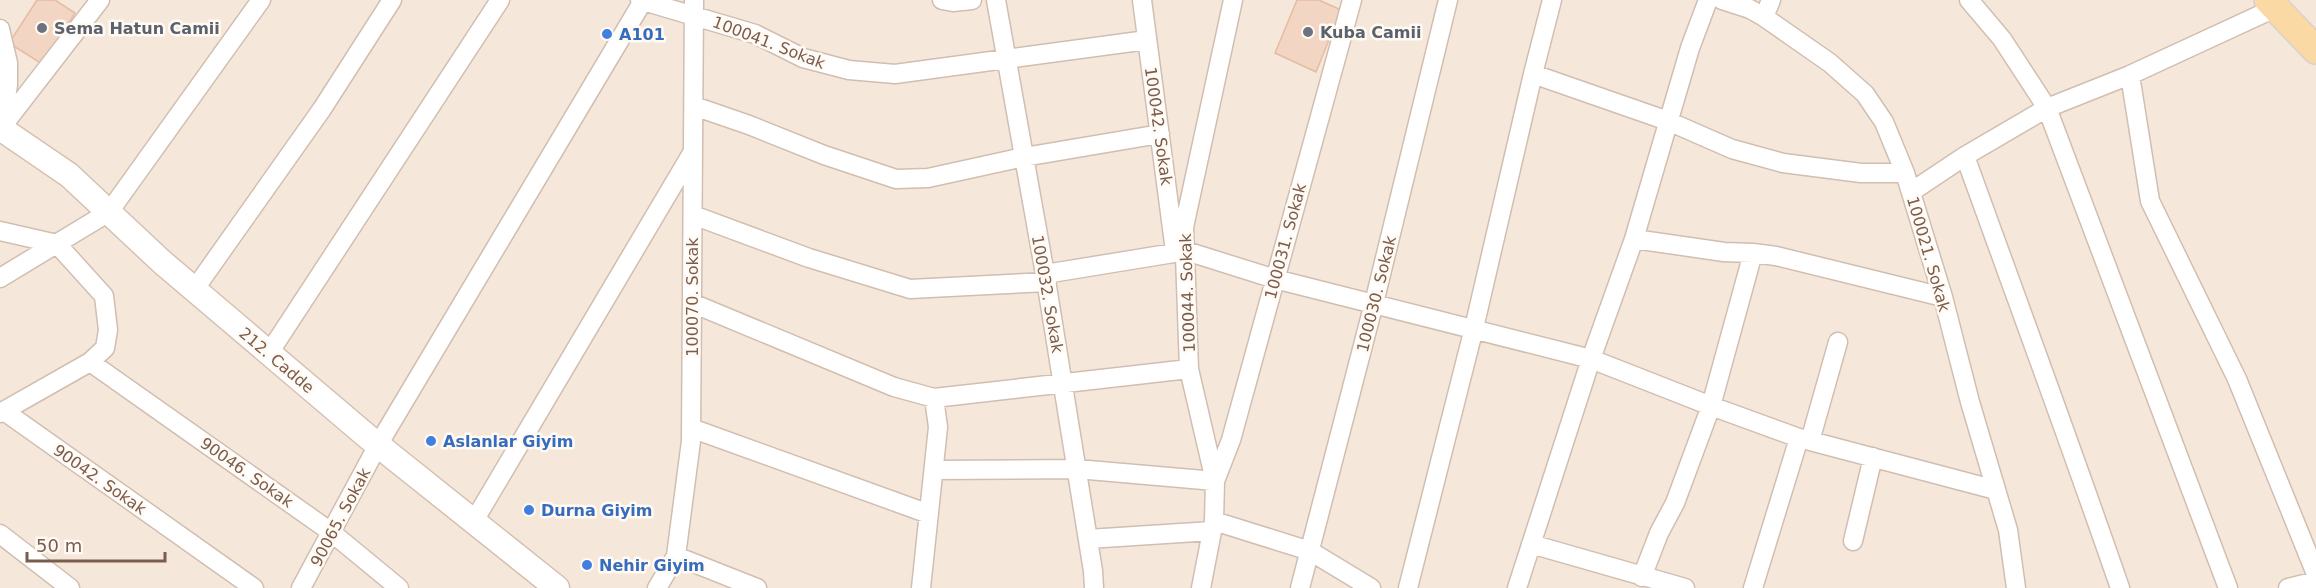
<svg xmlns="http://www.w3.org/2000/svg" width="2316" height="588" viewBox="0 0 2316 588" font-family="'DejaVu Sans',sans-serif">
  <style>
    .residential { fill: #f5e8da }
    .building { fill: #f3d5c3; stroke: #e6bba3; stroke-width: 1.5 }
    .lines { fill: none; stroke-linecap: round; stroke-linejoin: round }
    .street-casing { stroke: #d1beb0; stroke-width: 21 }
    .secondary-casing { stroke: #d6c0b0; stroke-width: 27 }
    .primary-casing { stroke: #dad1cd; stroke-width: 30 }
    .street { stroke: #fff; stroke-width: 18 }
    .secondary { stroke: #fff; stroke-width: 24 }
    .primary { stroke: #fbd9a5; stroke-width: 27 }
    .worship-dot { fill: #6b7280; stroke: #fffaf3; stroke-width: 2 }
    .shop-dot { fill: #3f7fe0; stroke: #fffaf3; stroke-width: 2 }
    .labels { text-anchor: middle; stroke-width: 5; stroke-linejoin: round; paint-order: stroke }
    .worship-label { font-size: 16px; font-weight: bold; fill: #5b616d; stroke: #fffaf3; text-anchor: start }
    .shop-label { font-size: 16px; font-weight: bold; fill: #366cbe; stroke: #fffaf3; text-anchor: start }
    .street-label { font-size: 16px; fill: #7a5c4d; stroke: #fffaf3 }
  </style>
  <rect width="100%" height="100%" fill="#fdf6ec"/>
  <path class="residential" d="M0,0H2316V588H0Z"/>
  <path class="building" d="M37,0H55L75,13L42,64L9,43Z
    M1297,0H1319L1341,10L1316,72L1275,53Z"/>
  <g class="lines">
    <defs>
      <path id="street" d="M640,0L755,34L803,58L849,70L895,74L1147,40
        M942,0L953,2L972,0
        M996,0L1045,274L1093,571L1094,588
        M1142,0L1175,251
        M1722,0L1750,9L1764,17L1830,63L1865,94L1884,122L1905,173L1943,297L1970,402L2008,530L2016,588
        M1969,0L2002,39L2047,108L2228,588
        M1764,17L1771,0
        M0,29L8,63V85L1,128L100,0
        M1533,74L1668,121L1732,149L1783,163L1861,173H1905
        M2130,75L2150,201L2237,379L2316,574
        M694,106L749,125L824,155L896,179L928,178L1024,157L1160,134
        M1965,156C2017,300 2070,443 2120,588
        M1911,192L1965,156L2047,108L2130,75L2275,8
        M693,215L809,258L910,289L1047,282
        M0,231L57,244L104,296L108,330L105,348L90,362L0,413
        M1634,239L1724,252L1753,253
        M1045,274L1186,251L1275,279L1591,359L1711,406L1799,438L1996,490
        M0,278L109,212L261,0
        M194,290L322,109L392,0
        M692,303L894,387L934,398L1189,369
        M269,353L500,0
        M90,362L331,532L399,588
        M4,411L254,588
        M691,428L929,514
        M1810,441L1838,342
        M934,470L1077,469L1215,481L1231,440L1352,0
        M474,521L692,153
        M1214,521L1310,551L1371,588
        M0,534L70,588
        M1088,539L1212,531
        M1853,541L1873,457
        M1531,544L1685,588
        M676,556L757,588
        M1642,577L1659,533L1675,503L1711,406L1753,253L1776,256L1943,297
        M301,588L378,445L643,1
        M657,588L676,556L691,441L694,0
        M921,588L938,427L934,398
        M1201,588L1214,521L1215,481L1189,369L1184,227L1233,0
        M1300,588L1374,303L1448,0
        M1408,588L1474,328L1533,74L1552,0
        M1517,588L1591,359L1634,239L1690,48L1708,0
        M1753,588L1799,438
        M2288,588L2316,581"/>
      <path id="secondary" d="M0,128L69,175L162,262L368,437L557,588"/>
      <path id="primary" d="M2268,0L2316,50"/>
    </defs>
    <use href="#street" class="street-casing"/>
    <use href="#secondary" class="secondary-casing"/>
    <use href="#primary" class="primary-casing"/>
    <use href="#street" class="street"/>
    <use href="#secondary" class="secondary"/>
    <use href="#primary" class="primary"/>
  </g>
  <g class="worship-dot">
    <circle cx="42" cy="28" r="6"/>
    <circle cx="1308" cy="32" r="6"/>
  </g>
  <g class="shop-dot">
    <circle cx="607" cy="34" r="6"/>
    <circle cx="431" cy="441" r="6"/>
    <circle cx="529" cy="510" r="6"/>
    <circle cx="587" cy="565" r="6"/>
  </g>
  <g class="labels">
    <g class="worship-label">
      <text x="54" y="34">Sema Hatun Camii</text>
      <text x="1320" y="38">Kuba Camii</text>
    </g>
    <g class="shop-label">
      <text x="619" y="40">A101</text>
      <text x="443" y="447">Aslanlar Giyim</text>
      <text x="541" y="516">Durna Giyim</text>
      <text x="599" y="571">Nehir Giyim</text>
    </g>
    <g class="street-label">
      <text transform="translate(769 42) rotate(21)" y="6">100041. Sokak</text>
      <text transform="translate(1159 126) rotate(82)" y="6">100042. Sokak</text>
      <text transform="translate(1285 241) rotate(-75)" y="6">100031. Sokak</text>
      <text transform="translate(1929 254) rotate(74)" y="6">100021. Sokak</text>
      <text transform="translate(1187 293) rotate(-92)" y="6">100044. Sokak</text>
      <text transform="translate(1048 294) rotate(80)" y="6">100032. Sokak</text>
      <text transform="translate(1376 294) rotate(-76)" y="6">100030. Sokak</text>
      <text transform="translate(692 297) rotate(-90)" y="6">100070. Sokak</text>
      <text transform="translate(277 360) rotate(40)" y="6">212. Cadde</text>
      <text transform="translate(247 472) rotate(35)" y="6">90046. Sokak</text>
      <text transform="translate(100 479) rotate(35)" y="6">90042. Sokak</text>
      <text transform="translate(340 517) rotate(-62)" y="6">90065. Sokak</text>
    </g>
  </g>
  <path d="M27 552v9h138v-9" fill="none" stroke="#7a5c4d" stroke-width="3"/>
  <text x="36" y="552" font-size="18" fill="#7a5c4d" stroke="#fffaf3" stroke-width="4.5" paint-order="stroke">50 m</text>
</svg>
